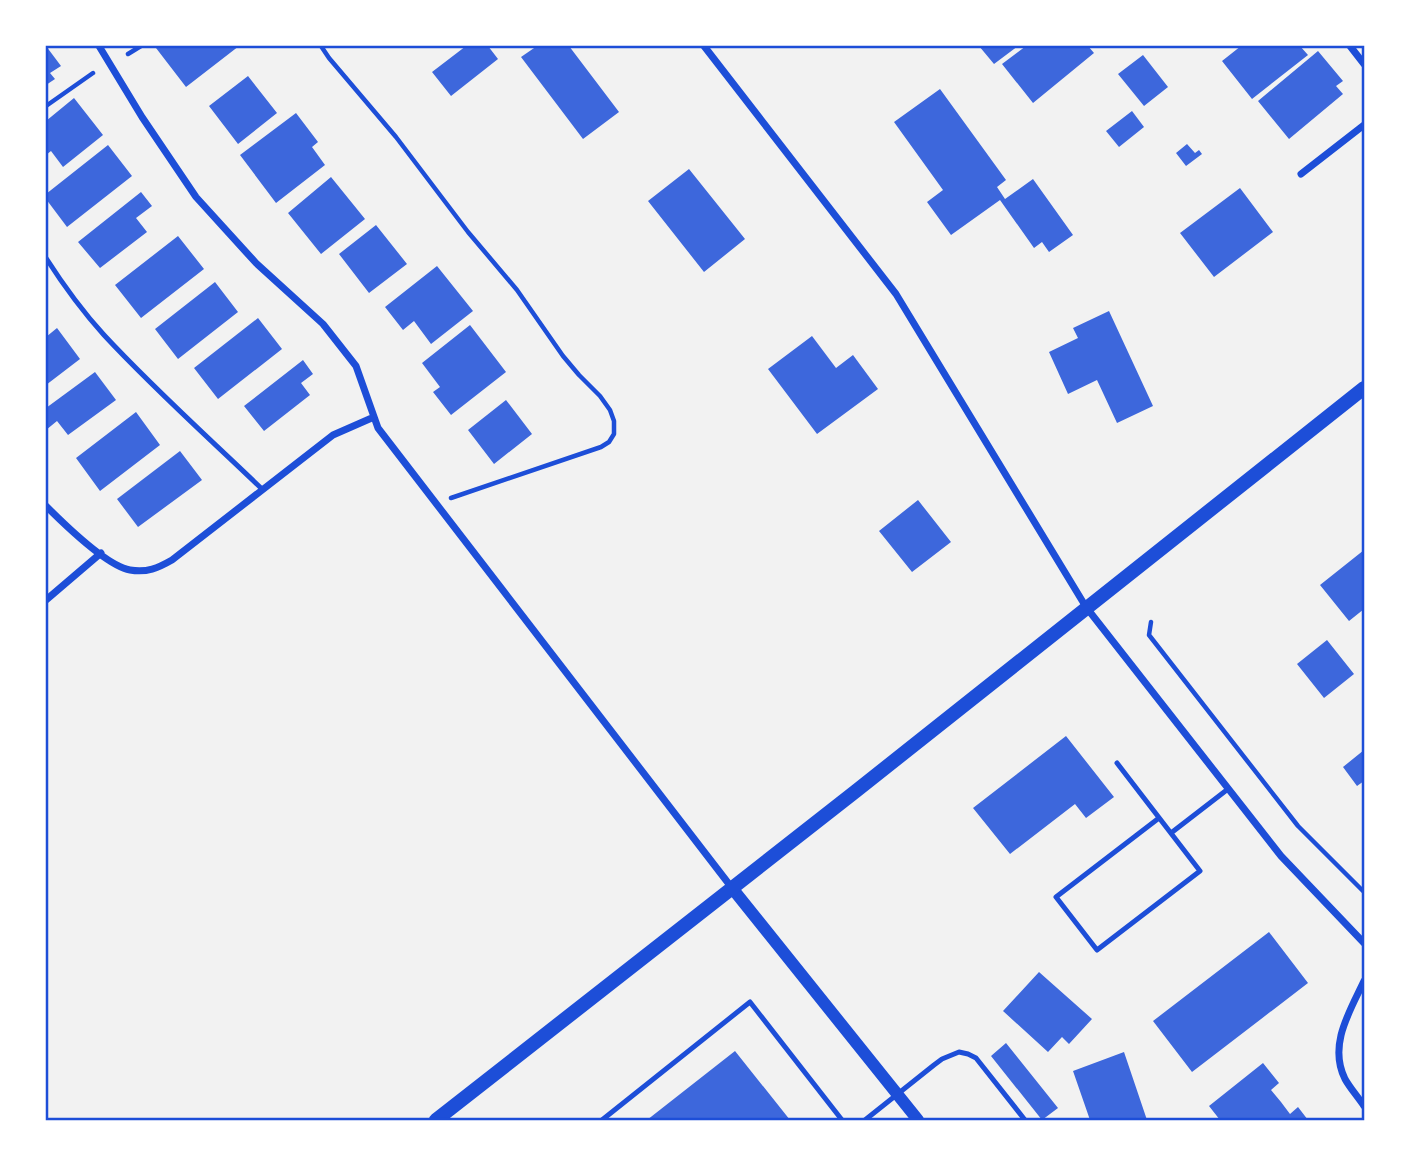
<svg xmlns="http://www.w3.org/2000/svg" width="1410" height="1166" viewBox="0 0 1410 1166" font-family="Ubuntu,sans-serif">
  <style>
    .building { fill: #3d67dc }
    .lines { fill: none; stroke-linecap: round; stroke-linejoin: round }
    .path { stroke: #1d4ed8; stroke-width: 4.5 }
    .service { stroke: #1d4ed8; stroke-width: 5 }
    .minor { stroke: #1d4ed8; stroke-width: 7 }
    .tertiary { stroke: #1d4ed8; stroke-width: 12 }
    .secondary { stroke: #1d4ed8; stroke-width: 14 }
    .neatline { fill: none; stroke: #1d4ed8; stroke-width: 2.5 }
  </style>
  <rect width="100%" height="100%" fill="#f2f2f2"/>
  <path class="building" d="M46,46L61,66L50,73L55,79L46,85Z
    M159,46H239L186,87L156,48Z
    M466,46H488L498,59L451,96L432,72Z
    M537,46H569L619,112L583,139L521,57Z
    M979,46H1018L994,64Z
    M1026,46H1088L1094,53L1033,103L1002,64Z
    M1241,46H1300L1308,55L1252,99L1222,61Z
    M1318,51L1343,81L1336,86L1343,94L1289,139L1258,101Z
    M1143,55L1168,87L1144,106L1118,74Z
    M248,76L277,113L238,144L209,106Z
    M940,89L1006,180L997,187L1005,199L1033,179L1073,235L1049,252L1042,242L1034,248L1000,200L951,235L927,202L943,190L894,122Z
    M74,98L103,135L63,167L51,151L46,155V121Z
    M1132,111L1144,127L1119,147L1106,131Z
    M296,113L318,142L312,147L325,165L276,203L240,155Z
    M1187,144L1195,153L1199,150L1202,154L1186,166L1176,153Z
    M108,145L132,176L67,227L46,199V194Z
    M689,169L745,239L704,272L648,201Z
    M331,177L365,219L321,254L288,213Z
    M1240,188L1273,232L1214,277L1180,233Z
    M141,192L152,206L136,218L147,232L100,268L78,242Z
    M376,225L407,264L369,293L339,254Z
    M178,236L204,269L141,318L115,285Z
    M437,266L473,311L431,344L414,321L403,330L385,307Z
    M215,282L238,312L178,359L155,329Z
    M1109,311L1153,406L1117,423L1097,380L1068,394L1049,352L1078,338L1073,328Z
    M258,318L282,349L218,399L194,368Z
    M470,325L506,372L451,415L433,392L440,387L422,363Z
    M57,328L80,359L46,385V337Z
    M812,336L836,368L853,355L878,389L817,434L768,369Z
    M303,360L313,374L301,383L310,395L264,431L244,406Z
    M95,372L116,400L68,435L57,421L46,430V408Z
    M506,400L532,434L494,464L468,430Z
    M136,412L160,445L100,491L76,458Z
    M180,451L202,480L138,527L117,499Z
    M918,500L951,542L912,572L879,531Z
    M1364,550V609L1349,621L1320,585Z
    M1327,640L1354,674L1324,698L1297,664Z
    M1066,736L1114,797L1086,818L1075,804L1010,854L973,808Z
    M1364,750V781L1357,786L1343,767Z
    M1269,932L1308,983L1192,1072L1153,1021Z
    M1039,972L1092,1019L1069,1044L1062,1037L1048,1052L1003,1011Z
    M1006,1043L1058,1108L1042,1120L991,1056Z
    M735,1051L790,1120H647Z
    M1124,1052L1147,1120H1090L1073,1071Z
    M1263,1063L1279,1083L1271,1090L1281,1102L1290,1114L1298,1107L1308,1120H1220L1209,1106Z"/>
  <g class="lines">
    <path class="path" d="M321,46L329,58L396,137L468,232L517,290L563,356L579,375L600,396L610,410L614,421V434L609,442L601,447L451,498
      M128,54L141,46
      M46,106L93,73
      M1151,622L1149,635L1298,826L1364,892"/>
    <path class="service" d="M46,258C62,283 84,313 104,335C154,389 209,438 262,489
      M1117,763L1200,871L1097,950L1056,897L1159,818
      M1171,833L1228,789
      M602,1120L750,1002L842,1120
      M865,1120L934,1065L942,1059L959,1052L968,1054L976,1058L1025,1120"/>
    <path class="minor" d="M99,46L142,117L196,197L256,263L323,324L356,366L378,428L732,888
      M704,46L896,294L1086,607L1281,856L1364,943
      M1350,46L1364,64
      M1301,174L1364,125
      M46,506C63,523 107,566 130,570C147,573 158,568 172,560L333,435L374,417
      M46,600L101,553
      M1364,981C1350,1011 1328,1045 1345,1079C1350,1088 1358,1097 1364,1106"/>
    <path class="tertiary" d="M732,888L918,1120"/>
    <path class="secondary" d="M436,1120L856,791L1364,388"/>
  </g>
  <rect width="1410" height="1166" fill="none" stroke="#ffffff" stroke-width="94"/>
  <rect x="47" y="47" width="1316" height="1072" class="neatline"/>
</svg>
